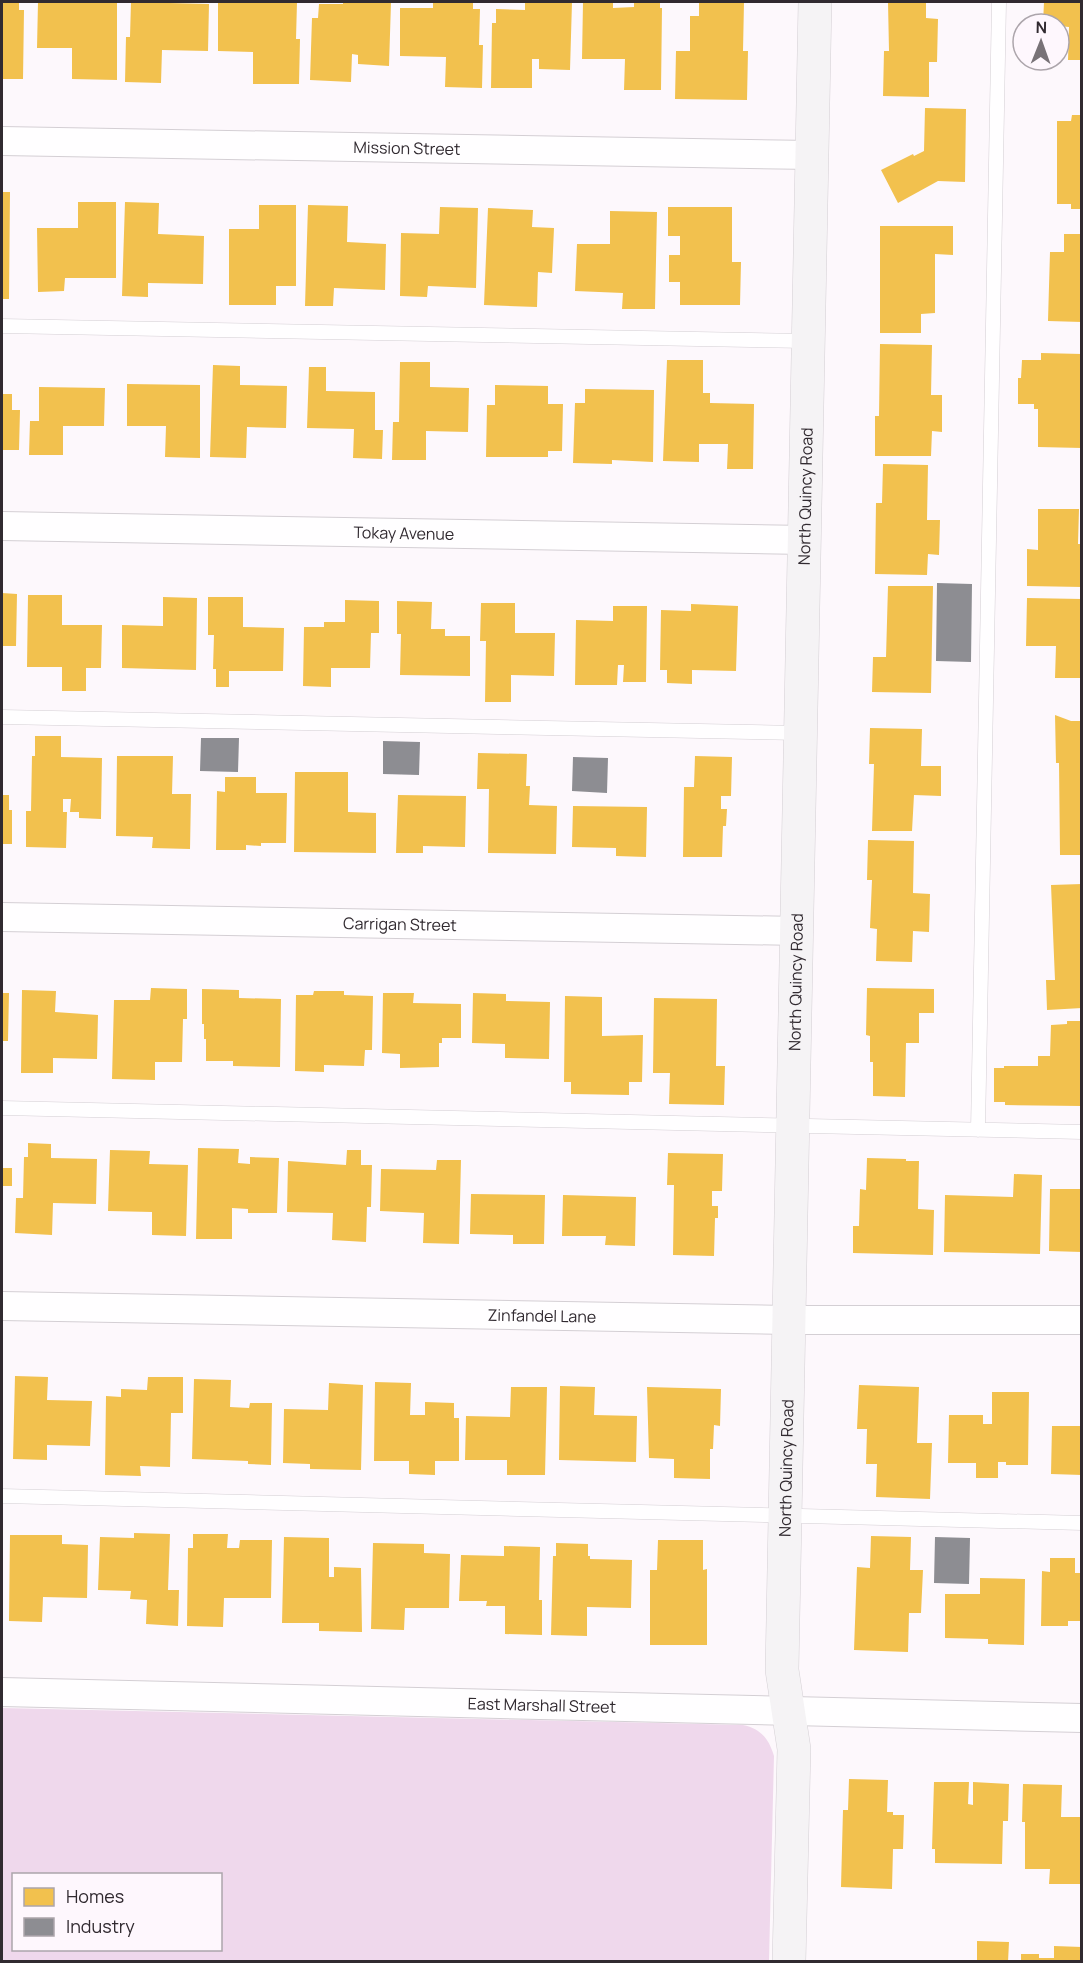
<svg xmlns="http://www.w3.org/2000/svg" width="1083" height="1963" viewBox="0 0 1083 1963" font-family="Manrope,sans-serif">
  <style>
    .green { fill: #efd8ec; fill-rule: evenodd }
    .homes { fill: #f2c14e }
    .industry { fill: #8d8d92 }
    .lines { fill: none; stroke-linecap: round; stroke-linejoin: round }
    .lane-casing { stroke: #d4cfd4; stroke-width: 15 }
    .street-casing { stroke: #d4cfd4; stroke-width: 30 }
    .secondary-casing { stroke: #d4cfd4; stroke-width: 34 }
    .lane { stroke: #fffeff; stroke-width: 14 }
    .street { stroke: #fffeff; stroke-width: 28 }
    .secondary { stroke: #f5f3f5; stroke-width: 33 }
    .labels { text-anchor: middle; stroke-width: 6; stroke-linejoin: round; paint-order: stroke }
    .street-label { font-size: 16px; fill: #312a30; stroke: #fef7fd }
  </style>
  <rect width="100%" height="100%" fill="#fdf8fc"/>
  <path class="green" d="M2,1708L743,1725C761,1729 769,1739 774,1756L769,1961H2ZM14,1874H220V1950H14Z"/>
  <path class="homes" d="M2,2H19V10H24L23,79H2Z
    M38,2H117V80L72,79V48H37Z
    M131,2L209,4L208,51L162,50L161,83L125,82L126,37H130Z
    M218,2H297L296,39H300L299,84H253V52L218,51Z
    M343,2H391L389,66L358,64V55L352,54L351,82L310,80L312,18H318L319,4H343Z
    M433,2H473V9H480L479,45H483L482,88L445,87L446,57L400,56V8H433Z
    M525,2H572L570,70L539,69V59H532V88H491L492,23H496V9L525,10Z
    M583,2H613V8L634,7V2H660V8H662L661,90H624L625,59H582Z
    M699,2H744L743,51H748L747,100L675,99L676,51H690V16H699Z
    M888,2H926V18L938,19L937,62H929V97L883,96L884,51H889Z
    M1044,2H1082V60H1068L1069,27L1059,26V24H1043Z
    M925,108L966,109L965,182L938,181L898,203L881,170L913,154L914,156L924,151Z
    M1072,115H1082V209H1071V204H1057V121H1071Z
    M2,192H10L9,299H2Z
    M78,202H116V278H65L64,291L38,292L37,228H78Z
    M125,202L159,203L158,234L204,236L203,284L148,283V297L122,296Z
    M259,205H296V286H276V305H229V229H259Z
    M308,205L348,206L347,242L386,244L385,290L334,288L333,306H305Z
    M440,207L478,208L476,288L428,286L427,297L400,296L401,233L439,234Z
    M668,207H732V262H741L740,305H680V282H669V255H680V236H668Z
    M488,208L533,210L532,227L554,228L552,273L538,272L537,307L484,305Z
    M610,211L657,212L655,309H622L623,293L575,291L577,244H610Z
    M880,226H953V255L935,254V313L921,314V333H880Z
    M1064,234H1082V322L1048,321L1050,252H1064Z
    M880,344L932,345L931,395H942V432L932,431L931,456H875V416H879Z
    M1041,353L1082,354V448L1038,447V409H1034V404H1018V378H1021L1022,360H1041Z
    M667,360H703V393H710V403L754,404L753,469H727L728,444H699V462L663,461Z
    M400,362H430V387L469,388L468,432L426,431V460H392L393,422H399Z
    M213,365L240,366V385L287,386L286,428L247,427L246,458L210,457Z
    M309,367H326V391L375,392V430H383L382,459L353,458L354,429L307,428Z
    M127,384L200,385V458L165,457L166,426H127Z
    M495,385L548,386V404H563L562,451H548V457H486L487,405H495Z
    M39,387L105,388L104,426H63V455H29L30,421H39Z
    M585,389L654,390L653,462L612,460V464L573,463L575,403H585Z
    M2,394H12V410H20L19,450H2Z
    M883,464L928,465L927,520H940L939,555L928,554L927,575L875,574L876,503H882Z
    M1038,509H1079L1078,544H1082V587L1027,586V549L1038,550Z
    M888,586H933L931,693L872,692L873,657H886Z
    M2,593L17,594L16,646H2Z
    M28,595H62V625H102L101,668H86V691H62V667H27Z
    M163,597L197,598L196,670L122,668V625L163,626Z
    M208,597H243V627L284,628L283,671H229V687H216V669H213L214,635H208Z
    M1027,598L1082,599V678H1055L1056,646H1026Z
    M345,600L379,601V633H371L370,668H331V687L303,686L304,627H324V622H345Z
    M397,601L432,602L431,629H445V636H470V676L400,675L401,634H397Z
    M481,603H515V633H555L554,676L511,675V702H485L486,641H480Z
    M691,604L738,606L736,671L692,670V684L667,683V670H660L661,610L691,611Z
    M613,606H647L646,682H623L624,665H618L617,685H575L576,620L613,621Z
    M1055,715L1071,721H1082V855H1060L1059,763H1056Z
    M870,728L922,729L921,766H941V796L914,795L912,831H872L874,764H869Z
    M35,736H61V757L102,758L101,819L79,818V812H70L71,799H63V812H67L66,848L26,847V811H31L32,756H35Z
    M478,753L527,754L526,786H530L529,805L557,806L556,854L488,853L489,789H477Z
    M117,756H173L172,794H191L190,849L152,848L153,837L116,836Z
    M695,756L732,757L731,796H721V809H727L726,826H723L722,857H683L684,787H694Z
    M295,772H348V812L376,813V853L294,852Z
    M225,777H256V793H287L286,843H261V846L246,845V850H216L217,791L225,792Z
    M2,795H9V810H12V844H2Z
    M398,795L466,796L465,847L423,846V853H396Z
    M573,806L647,807L646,857L616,856V848L572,847Z
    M868,840L914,841L913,893L930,894L929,932L913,931L912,962L876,961L877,929L870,928L872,880H867Z
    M1082,884V1008L1047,1010L1046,980H1055L1051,885Z
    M151,988L187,989V1019H183L182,1062H155V1080L112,1079L114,1000H150Z
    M867,988L934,989V1013H919V1043H906L905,1097L873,1096V1062H870V1036L866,1035Z
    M202,989L239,990V998L281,999L280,1067L233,1066V1061H206V1039H204V1024H202Z
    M22,990L56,991L55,1012L98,1015L97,1059L53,1058V1073H21Z
    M314,991H344V995L373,996L372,1050H365L364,1066L324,1065V1072L295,1071L296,995H313Z
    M2,993H9L8,1041H2Z
    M383,993H414L413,1003L461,1004V1038H442V1043H439V1067L400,1068V1054L382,1053Z
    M473,993L506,994V1001L550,1002L549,1059L505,1058V1044L472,1043Z
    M565,996L602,997V1036L643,1035L642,1082H629V1095L571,1094V1082H564Z
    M654,998L717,999L716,1066H725L724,1105L669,1104L670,1073H653Z
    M1067,1021H1082V1106L1005,1105V1102H994V1068H1004V1066H1038V1056H1050L1051,1025L1067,1024Z
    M28,1143L51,1144V1158L97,1159L96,1204L53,1203L52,1235L15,1233L16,1198H23L24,1157H28Z
    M198,1148L239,1149L238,1163L250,1164V1157L279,1158L277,1213H248V1209L232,1208V1239H196Z
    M110,1150L150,1151L149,1164L188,1165L186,1236L152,1235V1212L108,1211Z
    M347,1150H361V1165H372L371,1207H367L366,1242L332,1240L333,1213L287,1212L288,1161L346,1165Z
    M668,1153L723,1154L722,1191H712V1206H718V1218H715L714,1256L673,1255L674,1185H667Z
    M867,1158L906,1159V1161H919L918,1209L934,1210L933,1255L853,1253V1226H859L860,1189L866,1190Z
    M437,1160H461L459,1244L423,1243L424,1213L380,1211L381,1169L436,1170Z
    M2,1168H12V1186H2Z
    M1014,1174L1042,1175L1040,1254L944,1252L945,1195L1013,1197Z
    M1050,1189H1082V1252L1049,1251Z
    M471,1194L545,1195L544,1244H513V1235L470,1234Z
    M563,1195L636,1197L635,1246L605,1245L606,1236H562Z
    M15,1376L48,1377L47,1400L92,1401L90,1446L47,1445V1460L13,1459Z
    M148,1377H183V1413H171L170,1467L140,1466L141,1476L105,1475L106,1396L121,1397V1389L147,1390Z
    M194,1379L231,1380L230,1407L249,1408L250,1403H272L271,1465L248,1464V1461L192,1459Z
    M375,1382L411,1383L410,1415H425V1402L454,1403V1418H459V1461H435V1475L409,1474V1461H374Z
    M329,1383L363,1385L361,1470L310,1469V1464L283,1463L284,1409L328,1410Z
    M859,1385L919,1387L917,1443H932L930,1499L876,1497L877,1464H866L867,1429H857Z
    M560,1386L595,1387L594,1415L637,1416L636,1462L559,1460Z
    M511,1387H547L545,1475H507V1460H465L466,1416L510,1417Z
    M647,1387L721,1389L720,1426L714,1425L713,1449H710V1479L674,1478V1459L649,1458Z
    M992,1392H1029L1028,1465H1006V1462H998V1478H976V1463H948L949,1415H983V1424H992Z
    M1052,1426H1082V1475L1051,1474Z
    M134,1533L170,1534L168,1590H179L178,1626L146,1624L147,1600L130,1599L131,1591L98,1590L100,1537L134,1538Z
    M193,1534H228L227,1548H239L240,1540H272L271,1598H224L223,1627L187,1626L188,1548H193Z
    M10,1535H62V1544L88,1545L87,1598L43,1597L42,1622L9,1621Z
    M871,1536L911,1537L910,1570H923L921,1613H909L908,1652L854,1650L857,1567L870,1568Z
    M284,1537L329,1538V1577H334V1567L361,1568L362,1632L319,1631V1623H282Z
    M658,1540H703V1570L707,1569V1645H650V1570H657Z
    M373,1543L424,1544V1553L450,1554L449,1608H405L404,1630L371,1629Z
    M556,1543L588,1544V1556H590V1559L632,1560L631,1608L587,1607V1636L551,1635L553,1556H556Z
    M504,1546L540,1547L539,1600H542V1635L505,1634V1606H486L487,1601H459L461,1555L504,1556Z
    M1050,1558H1075V1573H1082V1621H1068V1626H1041L1042,1571L1050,1572Z
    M980,1578L1025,1579L1024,1645L988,1644V1639L945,1638V1594H980Z
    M849,1779L888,1780L887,1812H893V1815H904L903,1849H893L892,1889L841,1887L843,1810H848Z
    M934,1782H969L968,1804L973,1805V1782L1009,1784L1008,1821H1003L1002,1864L935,1863V1849H932Z
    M1023,1784L1062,1785L1061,1817H1082V1884H1049L1050,1869H1025V1822H1022Z
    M977,1941L1009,1942L1008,1962H977Z
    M1054,1946L1082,1947V1962H1021V1954H1039V1958H1054Z"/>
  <path class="industry" d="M937,583L972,584L971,662L936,661Z
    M201,738H239L238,772L200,771Z
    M383,741L420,742L419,775L383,774Z
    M573,757L608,758L607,793L572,791Z
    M935,1537L970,1538L969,1584L934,1583Z"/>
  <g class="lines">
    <defs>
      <path id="lane" d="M2,326L808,341
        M2,717L800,733
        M2,1108L1082,1132
        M978,1130L999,2
        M2,1496L1082,1523"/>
      <g id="street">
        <path id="s1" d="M2,141L812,155"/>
        <path id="s2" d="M2,526L805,540"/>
        <path id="s3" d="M2,917L798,931"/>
        <path id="s4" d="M2,1306L788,1320H1082"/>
        <path id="s5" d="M2,1692L1082,1718"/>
      </g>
      <g id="secondary">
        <path id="s6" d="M789,1962L794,1749L782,1670L815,2"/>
      </g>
    </defs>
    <use href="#lane" class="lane-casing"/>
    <use href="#street" class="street-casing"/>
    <use href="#secondary" class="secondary-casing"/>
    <use href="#lane" class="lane"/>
    <use href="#street" class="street"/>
    <use href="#secondary" class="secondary"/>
  </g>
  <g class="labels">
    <g class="street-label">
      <text dy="6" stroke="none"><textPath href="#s1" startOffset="405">Mission Street</textPath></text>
      <text dy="6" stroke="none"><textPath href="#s6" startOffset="1467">North Quincy Road</textPath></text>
      <text dy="6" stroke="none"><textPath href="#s2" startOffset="402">Tokay Avenue</textPath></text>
      <text dy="6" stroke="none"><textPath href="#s3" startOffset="398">Carrigan Street</textPath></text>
      <text dy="6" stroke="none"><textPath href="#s6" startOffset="981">North Quincy Road</textPath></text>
      <text dy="6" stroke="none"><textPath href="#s4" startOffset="540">Zinfandel Lane</textPath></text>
      <text dy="6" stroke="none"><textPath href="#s6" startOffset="495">North Quincy Road</textPath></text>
      <text dy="6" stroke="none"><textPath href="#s5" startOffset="540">East Marshall Street</textPath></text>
    </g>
  </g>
  <rect width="1083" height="1963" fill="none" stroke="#312a30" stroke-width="6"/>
  <rect x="12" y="1873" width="210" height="78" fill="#fef7fd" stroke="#aca5ab" stroke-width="1.5"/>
  <rect x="24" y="1888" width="30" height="18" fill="#f2c14e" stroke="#aca5ab" stroke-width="1.5"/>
  <text x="66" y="1903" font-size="18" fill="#312a30">Homes</text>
  <rect x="24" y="1918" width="30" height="18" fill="#8d8d92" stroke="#aca5ab" stroke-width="1.5"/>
  <text x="66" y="1933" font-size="18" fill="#312a30">Industry</text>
  <g transform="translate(1041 42) rotate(1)"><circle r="28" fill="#fef7fd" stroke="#aca5ab" stroke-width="1.5"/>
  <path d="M0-4.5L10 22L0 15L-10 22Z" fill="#787277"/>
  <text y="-9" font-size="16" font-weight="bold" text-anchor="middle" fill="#312a30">N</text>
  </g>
</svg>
